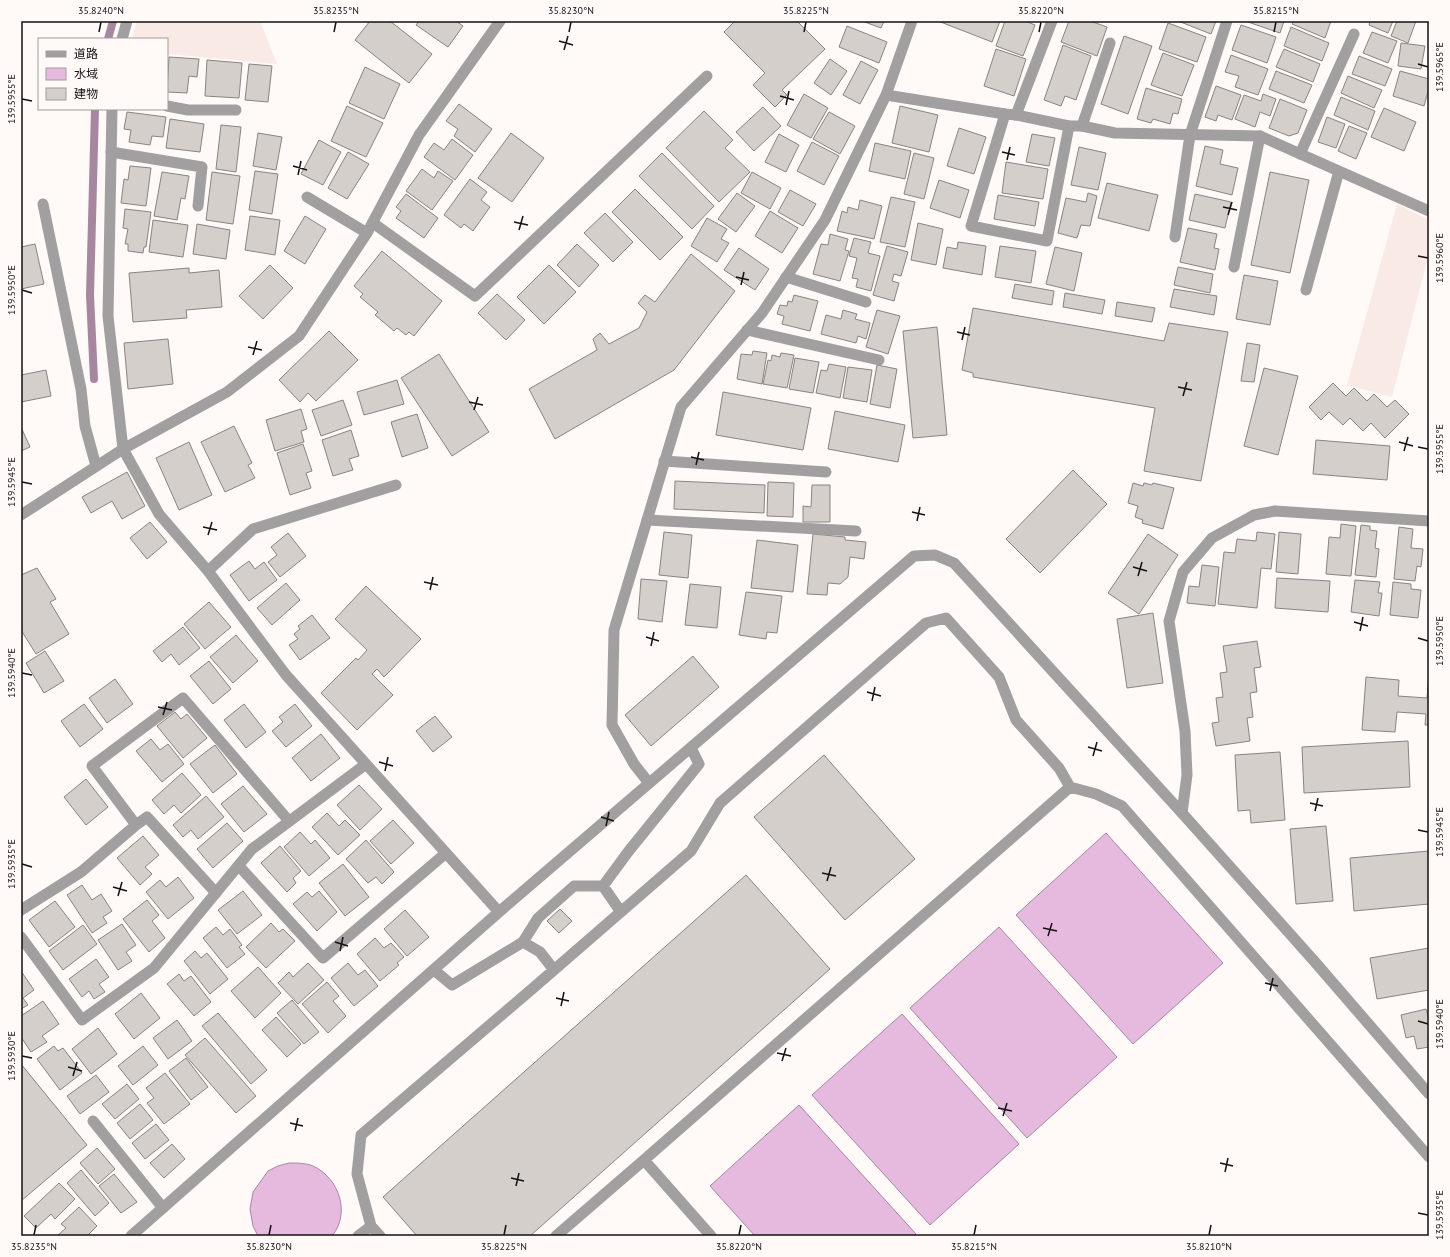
<svg xmlns="http://www.w3.org/2000/svg" width="1450" height="1257" viewBox="0 0 1450 1257" font-family="'PT Sans','Noto Sans JP',sans-serif">
  <style>
    .built { fill: #f9eae6 }
    .water { fill: #e6bade; stroke: #a787a0 }
    .lines { fill: none; stroke-linecap: round; stroke-linejoin: round }
    .stream { stroke: #a787a0; stroke-width: 8 }
    .building { fill: #d4cfcb; stroke: #888480 }
    .service { stroke: #a29fa0; stroke-width: 11 }
    .minor { stroke: #a29fa0; stroke-width: 11 }
    .tertiary { stroke: #a29fa0; stroke-width: 11 }
    .ticks { fill: none; stroke: #131111; stroke-width: 1.5 }
    .neatline { fill: none; stroke: #131111; stroke-width: 1.5 }
    .ticks-label { font-size: 10px; text-anchor: middle; fill: #131111 }
  </style>
  <rect width="100%" height="100%" fill="#fff9f7"/>
  <path class="built" d="M137,21H260L277,64L167,54V39H132Z
    M1397,204L1429,220V253L1392,397L1347,385Z"/>
  <path class="water" d="M1106,833L1223,963L1133,1044L1016,915Z
    M999,927L1117,1057L1027,1138L910,1008Z
    M902,1014L1019,1144L930,1225L812,1095Z
    M799,1105L916,1234L914,1236H755L710,1186Z
    M289,1163C297,1163 306,1163 313,1166C339,1178 351,1213 332,1236H258L253,1226L250,1209L253,1192L268,1171L278,1166Z"/>
  <g class="lines">
    <path class="stream" d="M108,39L113,21
      M94,379L90,295L95,109"/>
  </g>
  <path class="building" d="M370,21H390L432,54L409,83L355,40Z
    M419,21H456L463,26L448,47L416,25Z
    M735,21H797L825,49L782,90L787,95L775,107L753,85L765,73L724,32Z
    M862,21H884L881,28Z
    M938,21H1000L992,42Z
    M1005,21H1025L1035,25L1023,56L996,46Z
    M1069,21H1090L1107,27L1097,56L1061,42Z
    M1178,21H1216L1211,34Z
    M1245,21H1284L1280,33Z
    M1294,21H1331L1325,38L1292,24Z
    M1370,21H1393L1388,33L1369,25Z
    M1397,21H1416L1408,43L1391,36Z
    M1168,23L1206,37L1197,62L1159,49Z
    M1241,25L1276,37L1267,63L1232,50Z
    M847,26L887,42L879,63L839,47Z
    M1291,27L1329,43L1322,61L1284,46Z
    M1372,32L1397,41L1388,63L1363,53Z
    M1124,36L1152,46L1128,114L1101,104Z
    M1401,43L1425,46L1421,69L1398,66Z
    M1063,45L1091,56L1076,100L1065,96L1061,106L1044,100Z
    M996,49L1026,59L1014,96L984,86Z
    M1284,49L1320,64L1313,82L1276,67Z
    M1163,53L1194,65L1182,96L1151,85Z
    M1231,55L1268,69L1258,95L1235,87L1239,76L1225,72Z
    M1359,56L1392,69L1385,86L1352,74Z
    M169,57L199,59L197,77L189,76L187,93L167,92Z
    M830,59L847,71L831,95L814,83Z
    M207,60L242,63L239,98L205,96Z
    M861,61L878,70L860,104L843,95Z
    M249,64L272,66L268,102L245,100Z
    M365,67L400,84L384,119L349,103Z
    M1276,71L1312,85L1304,103L1269,89Z
    M1400,71L1429,79V88L1424,106L1393,96Z
    M1348,76L1382,90L1374,108L1341,93Z
    M1216,86L1241,95L1232,120L1218,115L1216,121L1205,117Z
    M1146,88L1182,99L1178,114L1173,113L1170,124L1153,119L1151,123L1137,119Z
    M804,94L828,108L811,138L787,125Z
    M1263,94L1276,99L1270,116L1260,112L1255,127L1235,119L1244,95L1261,101Z
    M1341,97L1375,111L1368,130L1334,115Z
    M1280,99L1307,110L1298,133L1289,136L1269,128Z
    M459,104L492,129L475,152L454,136L458,129L446,121Z
    M347,106L383,123L366,157L331,141Z
    M900,106L938,115L929,152L892,143Z
    M763,107L781,126L754,151L736,132Z
    M1384,108L1416,122L1404,151L1371,137Z
    M704,111L733,140L725,148L750,172L719,202L666,148Z
    M127,112L166,117L163,137L152,136L150,145L129,142L131,130L124,129Z
    M829,112L855,126L840,154L813,139Z
    M1327,117L1345,124L1336,148L1318,142Z
    M170,119L204,124L200,152L166,148Z
    M221,125L241,127L236,172L216,169Z
    M1349,126L1367,133L1356,159L1338,151Z
    M959,128L986,137L974,174L947,166Z
    M258,133L282,137L276,170L253,166Z
    M511,133L544,158L512,202L478,178Z
    M779,134L799,145L786,172L765,162Z
    M1032,134L1055,138L1049,166L1026,162Z
    M452,139L473,155L455,180L424,157L434,143L444,150Z
    M319,140L341,152L323,185L301,174Z
    M812,142L839,156L824,185L797,171Z
    M875,143L911,151L905,179L869,171Z
    M1205,146L1223,150L1220,164L1238,168L1232,195L1196,186Z
    M1079,147L1106,153L1098,190L1071,185Z
    M348,152L369,164L347,199L328,188Z
    M662,153L714,206L692,229L639,176Z
    M914,153L934,158L924,199L904,194Z
    M1006,162L1048,169L1043,199L1002,193Z
    M130,166L151,168L146,206L121,203L124,179L128,180Z
    M422,169L434,178L438,171L453,181L432,210L406,191Z
    M255,171L278,174L272,214L249,210Z
    M162,172L189,176L185,199L181,198L177,220L154,216Z
    M212,172L240,176L233,224L206,220Z
    M752,172L781,188L770,209L741,193Z
    M1270,172L1309,180L1290,273L1251,265Z
    M470,179L487,192L481,200L490,207L473,231L464,224L461,228L444,215Z
    M939,180L969,190L960,218L930,208Z
    M1107,183L1158,195L1149,231L1098,218Z
    M635,189L683,237L660,260L612,212Z
    M790,190L816,204L803,226L778,212Z
    M737,193L755,206L736,232L718,219Z
    M1088,193L1097,196L1090,226L1081,225L1077,238L1058,233L1066,198L1086,202Z
    M406,194L438,218L424,238L396,218L401,211L396,207Z
    M1195,194L1231,202L1225,228L1189,220Z
    M998,195L1039,202L1035,226L994,219Z
    M891,197L915,202L905,247L880,242Z
    M860,200L882,206L874,239L837,231L842,211L847,213L848,207L858,210Z
    M125,209L151,212L146,247H144L143,253L128,251V244H125L128,229L123,228Z
    M770,211L798,228L782,253L755,236Z
    M605,213L633,242L613,262L584,233Z
    M250,216L280,220L275,255L245,250Z
    M305,216L326,229L305,264L284,251Z
    M707,218L727,229L721,239L729,243L717,262L691,246Z
    M153,220L188,225L183,257L149,252Z
    M918,223L943,229L936,265L911,260Z
    M197,224L230,230L226,259L193,254Z
    M1188,228L1217,234L1214,248L1219,249L1215,270L1180,262Z
    M830,234L848,239L845,250L849,251L840,281L813,274L821,244L828,245Z
    M854,238L871,242L868,253L880,256L871,291L856,287L858,279L852,278L857,258L849,256Z
    M958,242L986,246L982,275L943,268L947,247L957,249Z
    M35,244L44,284L21,289V247Z
    M577,244L599,265L579,287L557,265Z
    M887,246L908,252L901,276L894,274L892,281L899,283L894,301L873,295Z
    M1000,246L1036,251L1031,283L995,277Z
    M1055,247L1082,253L1074,291L1046,284Z
    M739,248L769,269L755,290L724,270Z
    M382,251L442,301L414,336L409,332L406,335L397,328L394,331L375,315L378,312L360,297L363,294L354,286Z
    M691,254L735,291L674,370L555,439L529,389L597,350L593,339L600,333L609,344L639,328L647,312L638,303L645,295L655,302Z
    M270,265L293,288L263,319L239,296Z
    M549,265L576,292L544,324L517,297Z
    M1178,267L1213,274L1210,293L1174,285Z
    M189,268V273L219,270L222,307L186,310L187,318L133,322L129,273Z
    M1244,275L1278,281L1270,325L1236,319Z
    M1015,284L1054,291L1052,305L1012,298Z
    M1174,289L1217,296L1214,315L1170,307Z
    M1065,293L1105,300L1102,314L1063,307Z
    M497,294L525,320L506,340L478,313Z
    M794,295L818,301L810,331L782,324L784,316L777,314L780,305L787,306L788,301L792,302Z
    M1117,302L1155,308L1152,322L1115,316Z
    M973,308L1164,341L1169,323L1228,332L1201,481L1144,471L1155,408L973,377V373L962,370Z
    M843,310L857,314L855,319L870,323L866,339L858,336L856,343L821,334L826,315L841,319Z
    M877,310L900,316L888,354L866,347Z
    M937,327L947,435L913,438L903,331Z
    M329,331L358,360L316,401L308,393L300,402L279,380Z
    M168,339L173,384L128,389L124,343Z
    M1247,343L1260,345L1254,382L1241,381Z
    M753,351L767,353L762,384L737,379L741,354L752,355Z
    M781,353L794,355L787,388L763,384L768,360L771,361L772,355L780,357Z
    M439,354L489,432L452,456L401,378Z
    M795,358L819,362L813,393L789,389Z
    M829,364L846,367L840,398L816,393L821,370L827,371Z
    M877,365L897,369L890,408L870,404Z
    M848,367L872,370L867,402L843,398Z
    M1264,368L1298,376L1278,455L1244,446Z
    M46,370L51,396L21,402V375Z
    M397,380L404,404L364,415L357,392Z
    M1333,383L1346,396L1354,388L1367,401L1374,394L1387,407L1395,400L1409,414L1385,438L1371,423L1363,431L1350,418L1343,425L1329,412L1321,420L1309,407Z
    M723,392L811,408L803,450L716,435Z
    M343,400L352,425L321,436L312,410Z
    M301,409L307,429L301,431L304,442L275,451L266,420Z
    M835,411L905,425L898,462L828,449Z
    M417,414L428,448L402,457L391,422Z
    M234,426L252,463L248,465L255,478L225,492L201,442Z
    M21,427L30,447L21,451Z
    M351,430L359,456L349,459L353,470L333,476L322,440Z
    M1316,440L1390,446L1387,480L1313,474Z
    M189,442L212,495L179,510L156,458Z
    M303,444L312,471L306,473L311,488L290,495L277,453Z
    M1073,470L1107,504L1040,573L1006,539Z
    M127,472L145,506L122,519L112,501L91,513L82,497Z
    M675,481L765,485L764,513L674,509Z
    M768,482L794,483L793,517L767,516Z
    M1133,483L1143,486L1144,483L1152,485L1153,483L1174,488L1163,529L1142,523L1143,520L1135,517L1138,506L1128,503Z
    M812,485H830V522H803V506L811,507Z
    M150,522L167,542L147,559L130,538Z
    M1341,524L1356,526L1351,576L1326,574L1329,537L1340,538Z
    M1361,525L1370,526V530L1377,531L1375,548L1379,549L1376,577L1355,575Z
    M1399,527L1413,529L1411,548L1423,549L1421,567L1417,566L1415,581L1394,579Z
    M664,532L692,535L688,578L659,575Z
    M1257,532L1275,534L1271,569L1261,568L1257,608L1218,604L1224,552L1235,553L1237,539L1256,541Z
    M1279,532L1301,534L1298,574L1276,572Z
    M288,533L306,556L280,577L268,562L277,555L271,547Z
    M813,534L845,537V540L866,542L864,559L850,557L848,577L840,584L828,583L827,595L807,594Z
    M1148,534L1178,555L1139,614L1108,593Z
    M757,540L798,545L793,592L751,588Z
    M249,561L255,569L264,562L277,580L249,601L230,575Z
    M1202,565L1219,567L1215,606L1187,603L1189,586L1199,587Z
    M37,568L56,599L50,602L69,634L36,654L21,630V575Z
    M1277,578L1330,581L1328,612L1275,608Z
    M641,579L667,581L662,622L638,619Z
    M1355,580L1380,582L1378,593H1382L1379,616L1351,612Z
    M1393,582L1411,584V589L1421,590L1418,618L1390,615Z
    M286,583L300,600L272,625L257,608Z
    M690,584L721,587L717,628L685,625Z
    M366,586L421,639L384,677L377,669L372,674L393,695L357,730L321,693L356,658L358,660L367,650L335,619Z
    M746,592L782,596L777,633L767,632L766,639L739,635Z
    M209,602L231,627L205,649L184,624Z
    M1153,613L1163,683L1127,688L1117,619Z
    M312,615L330,638L300,660L289,645L298,639L294,634L300,629L298,626Z
    M183,627L200,648L179,665L171,654L162,662L153,651Z
    M236,635L258,661L233,683L210,657Z
    M1257,641L1261,667L1254,668L1257,692L1250,693L1253,717L1247,718L1250,741L1216,746L1212,723L1219,722L1216,698L1223,697L1220,673L1227,672L1223,646Z
    M45,651L64,681L44,693L26,663Z
    M693,656L719,687L651,746L625,715Z
    M209,661L231,689L213,704L190,676Z
    M1429,674V725H1425L1426,714L1397,712L1395,732L1362,730L1366,677L1399,680L1398,696L1427,698Z
    M115,679L133,704L107,723L89,698Z
    M84,704L103,729L80,747L61,721Z
    M244,704L266,732L246,748L224,720Z
    M295,704L312,726L286,747L272,731L283,722L279,717Z
    M175,712L181,719L187,714L207,738L183,758L157,726Z
    M435,716L452,737L433,752L416,731Z
    M321,734L340,758L311,781L292,758Z
    M151,739L160,750L168,744L184,764L162,782L136,751Z
    M1408,741L1410,787L1304,793L1302,747Z
    M215,745L237,774L213,793L190,764Z
    M1280,752L1285,820L1251,823L1250,810L1238,811L1235,755Z
    M824,755L915,859L845,920L754,817Z
    M182,773L201,795L181,813L174,805L164,814L152,800Z
    M86,779L108,807L86,825L64,797Z
    M359,785L382,809L360,830L337,805Z
    M243,786L267,814L244,832L221,804Z
    M206,796L224,817L198,839L191,830L183,837L173,825Z
    M327,813L339,826L345,820L360,835L338,855L312,827Z
    M393,820L414,843L391,864L370,841Z
    M227,823L243,841L213,868L197,849Z
    M1326,826L1333,901L1296,904L1290,829Z
    M300,832L311,844L315,840L330,858L309,876L284,847Z
    M143,836L159,855L145,867L152,874L140,885L117,858Z
    M366,840L394,872L382,884L376,877L368,883L346,859Z
    M280,846L301,871L293,878L296,883L287,892L261,863Z
    M1429,851V904L1354,911L1350,858Z
    M343,864L369,897L345,916L319,883Z
    M746,875L830,969L530,1236H417L383,1197Z
    M178,877L194,898L168,919L146,892L160,880L166,887Z
    M82,885L92,900L101,894L112,911L103,917L107,923L92,933L67,895Z
    M243,891L262,915L237,934L218,910Z
    M319,891L337,912L317,931L293,904L307,892L312,897Z
    M147,900L159,915L152,921L165,938L149,952L123,919Z
    M55,901L75,927L49,947L29,920Z
    M560,909L572,921L559,933L547,921Z
    M405,910L429,937L407,956L384,929Z
    M271,923L279,932L283,929L295,941L266,968L246,947Z
    M122,924L136,945L126,952L132,961L118,970L98,940Z
    M83,925L97,944L63,970L49,951Z
    M216,927L223,935L230,929L242,945L239,947L245,954L227,968L203,938Z
    M375,938L384,948L391,943L404,957L397,963L399,965L380,981L357,954Z
    M1429,948V990L1377,999L1370,958Z
    M195,951L201,958L207,953L228,979L210,994L184,961Z
    M96,959L109,977L99,984L105,992L94,999L89,991L82,997L69,979Z
    M308,963L324,980L298,1004L278,983L289,972L293,977Z
    M348,963L358,975L365,970L378,986L354,1006L331,978Z
    M258,967L281,993L255,1018L231,991Z
    M21,971L34,990L23,998L28,1005L21,1009Z
    M179,974L184,981L191,976L211,1002L194,1016L167,984Z
    M327,982L339,996L333,1001L346,1016L328,1033L302,1004Z
    M141,993L160,1018L134,1039L115,1014Z
    M292,1000L319,1032L304,1044L277,1013Z
    M43,1001L59,1024L42,1036L47,1042L31,1052L21,1037V1016Z
    M1426,1009L1429,1020V1038H1428L1429,1047L1417,1049L1414,1036L1406,1038L1401,1015Z
    M218,1013L267,1070L251,1084L202,1026Z
    M276,1017L301,1044L287,1057L262,1030Z
    M177,1020L192,1041L168,1059L153,1038Z
    M98,1028L117,1054L91,1074L72,1049Z
    M205,1038L256,1096L236,1113L185,1055Z
    M54,1046L58,1051L63,1048L82,1073L60,1090L37,1059Z
    M143,1046L158,1065L133,1085L118,1066Z
    M186,1058L208,1087L191,1100L169,1071Z
    M21,1064L87,1145L21,1201Z
    M165,1073L190,1104L164,1124L147,1103L154,1098L146,1088Z
    M96,1075L109,1092L80,1114L67,1096Z
    M127,1084L139,1099L115,1119L102,1104Z
    M140,1104L153,1120L130,1139L117,1123Z
    M156,1124L169,1140L145,1159L132,1143Z
    M172,1144L185,1159L164,1178L150,1163Z
    M97,1148L115,1169L98,1184L80,1163Z
    M81,1170L109,1203L95,1216L67,1183Z
    M114,1174L137,1202L121,1213L99,1186Z
    M59,1183L75,1199L55,1219L51,1214L36,1228L24,1216Z
    M79,1207L97,1226L87,1236H57L66,1228L61,1224Z"/>
  <g class="lines">
    <path class="service" d="M167,106L188,110H236
      M1005,114L971,226L1047,241L1069,126
      M1016,115L1052,21
      M1082,126L1110,43
      M111,152L202,167L198,206
      M1300,154L1354,34
      M307,197L367,233
      M43,204L81,389L85,426L96,466
      M373,223L475,296L707,76
      M1175,237L1190,135L1227,21
      M1234,267L1260,136
      M786,277L866,302
      M747,330L879,360
      M664,461L826,472
      M647,520L856,531
      M208,571L253,529L396,485
      M136,825L92,766L183,698L289,821
      M239,866L323,958L446,853
      M21,910L81,872L136,825L147,817L216,893
      M621,912L603,886L628,852L699,764L691,748
      M523,942L538,918L574,886H603
      M434,970L452,985L523,942L540,952L554,970
      M93,1121L163,1208
      M644,1160L711,1236
      M371,1226L357,1174L361,1135L532,989L691,851L720,803L926,623L946,618L999,677L1016,720L1059,768L1070,787
      M358,1236L371,1226L380,1236
      M556,1236L644,1160L1070,787L1096,794L1122,806L1429,1157"/>
    <path class="minor" d="M886,95L1005,114L1016,115L1069,126H1082L1115,133L1260,136L1429,211
      M1306,290L1339,171
      M123,449L159,514L208,571L286,675L499,912
      M649,783L634,764L612,725L614,630L681,407L762,313L825,220L886,95L912,21
      M1182,813L1187,775L1185,731L1169,621L1183,572L1212,538L1254,515L1275,511L1429,521
      M21,937L82,1020L154,968L252,849L366,764"/>
    <path class="tertiary" d="M122,39L127,21
      M112,109L108,316L123,449
      M21,515L123,449L227,392L299,336L367,233L419,135L500,21
      M131,1236L499,912L914,556L935,555L954,563L1182,813L1315,962L1429,1094"/>
  </g>
  <path class="ticks" d="M99,32L101,22M334,32L336,22M569,32L571,22M804,32L806,22M1039,32L1041,22M1274,32L1276,22M559,41L573,45M564,50L568,36M1418,64L1428,67M780,96L794,100M22,99L32,101M786,105L789,91M1002,152L1015,155M1007,160L1010,147M293,166L307,170M298,175L301,161M1223,207L1237,210M1228,215L1232,202M514,222L528,225M519,230L523,216M1418,256L1428,258M736,277L749,280M741,285L744,272M22,290L32,293M957,332L970,335M962,340L965,327M248,347L262,350M253,355L257,341M1178,387L1192,390M1183,396L1187,382M469,402L483,405M474,410L478,397M1399,442L1413,446M1418,447L1428,449M1404,451L1408,437M691,457L704,460M696,465L699,452M22,482L32,484M912,512L925,515M917,521L920,507M203,527L217,530M208,535L212,522M1133,567L1147,571M1138,576L1142,562M424,582L438,585M430,590L433,577M1354,622L1368,626M1360,631L1363,617M646,637L659,641M1418,638L1428,641M651,646L654,632M22,673L32,675M867,692L881,696M872,701L875,687M158,707L172,710M163,715L167,702M1088,747L1102,751M1093,756L1097,742M379,762L393,766M385,771L388,757M1310,803L1323,806M1315,811L1318,798M601,817L614,821M606,826L609,812M1418,830L1428,832M22,864L32,867M822,873L836,876M827,881L831,867M113,887L127,891M118,896L122,882M1043,928L1057,931M1048,936L1052,923M335,942L348,946M340,951L343,937M1265,983L1278,986M1270,991L1273,978M556,998L569,1001M561,1006L564,992M1418,1021L1428,1024M777,1053L791,1056M22,1056L32,1058M782,1061L786,1048M68,1067L82,1071M73,1076L77,1062M998,1108L1012,1111M1003,1116L1007,1103M290,1123L303,1126M295,1131L298,1118M1220,1163L1233,1166M1225,1172L1228,1158M511,1178L524,1181M516,1186L519,1173M1418,1213L1428,1215M34,1235L36,1225M269,1235L271,1225M504,1235L506,1225M739,1235L741,1225M974,1235L976,1225M1209,1235L1211,1225"/>
  <rect width="1450" height="1257" fill="none" stroke="#fff9f7" stroke-width="44"/>
  <rect x="38" y="38" width="130" height="72" fill="#fff9f7" stroke="#a19c9b"/>
  <rect x="46" y="51" width="20" height="6" fill="#a29fa0" stroke="#a19c9b"/>
  <text x="74" y="58" font-size="12" fill="#131111">道路</text>
  <rect x="46" y="68" width="20" height="12" fill="#e6bade" stroke="#a19c9b"/>
  <text x="74" y="78" font-size="12" fill="#131111">水域</text>
  <rect x="46" y="88" width="20" height="12" fill="#d4cfcb" stroke="#a19c9b"/>
  <text x="74" y="98" font-size="12" fill="#131111">建物</text>
  <rect x="22" y="22" width="1406" height="1213" class="neatline"/>
  <g class="ticks-label">
    <text x="101" y="14">35.8240°N</text>
    <text x="336" y="14">35.8235°N</text>
    <text x="571" y="14">35.8230°N</text>
    <text x="806" y="14">35.8225°N</text>
    <text x="1041" y="14">35.8220°N</text>
    <text x="1276" y="14">35.8215°N</text>
    <text transform="translate(1439 67) rotate(-90)" y="4">139.5965°E</text>
    <text transform="translate(11 99) rotate(-90)" y="4">139.5955°E</text>
    <text transform="translate(1439 258) rotate(-90)" y="4">139.5960°E</text>
    <text transform="translate(11 290) rotate(-90)" y="4">139.5950°E</text>
    <text transform="translate(1439 449) rotate(-90)" y="4">139.5955°E</text>
    <text transform="translate(11 482) rotate(-90)" y="4">139.5945°E</text>
    <text transform="translate(1439 641) rotate(-90)" y="4">139.5950°E</text>
    <text transform="translate(11 673) rotate(-90)" y="4">139.5940°E</text>
    <text transform="translate(1439 832) rotate(-90)" y="4">139.5945°E</text>
    <text transform="translate(11 864) rotate(-90)" y="4">139.5935°E</text>
    <text transform="translate(1439 1024) rotate(-90)" y="4">139.5940°E</text>
    <text transform="translate(11 1056) rotate(-90)" y="4">139.5930°E</text>
    <text transform="translate(1439 1215) rotate(-90)" y="4">139.5935°E</text>
    <text x="34" y="1250">35.8235°N</text>
    <text x="269" y="1250">35.8230°N</text>
    <text x="504" y="1250">35.8225°N</text>
    <text x="739" y="1250">35.8220°N</text>
    <text x="974" y="1250">35.8215°N</text>
    <text x="1209" y="1250">35.8210°N</text>
  </g>
</svg>
